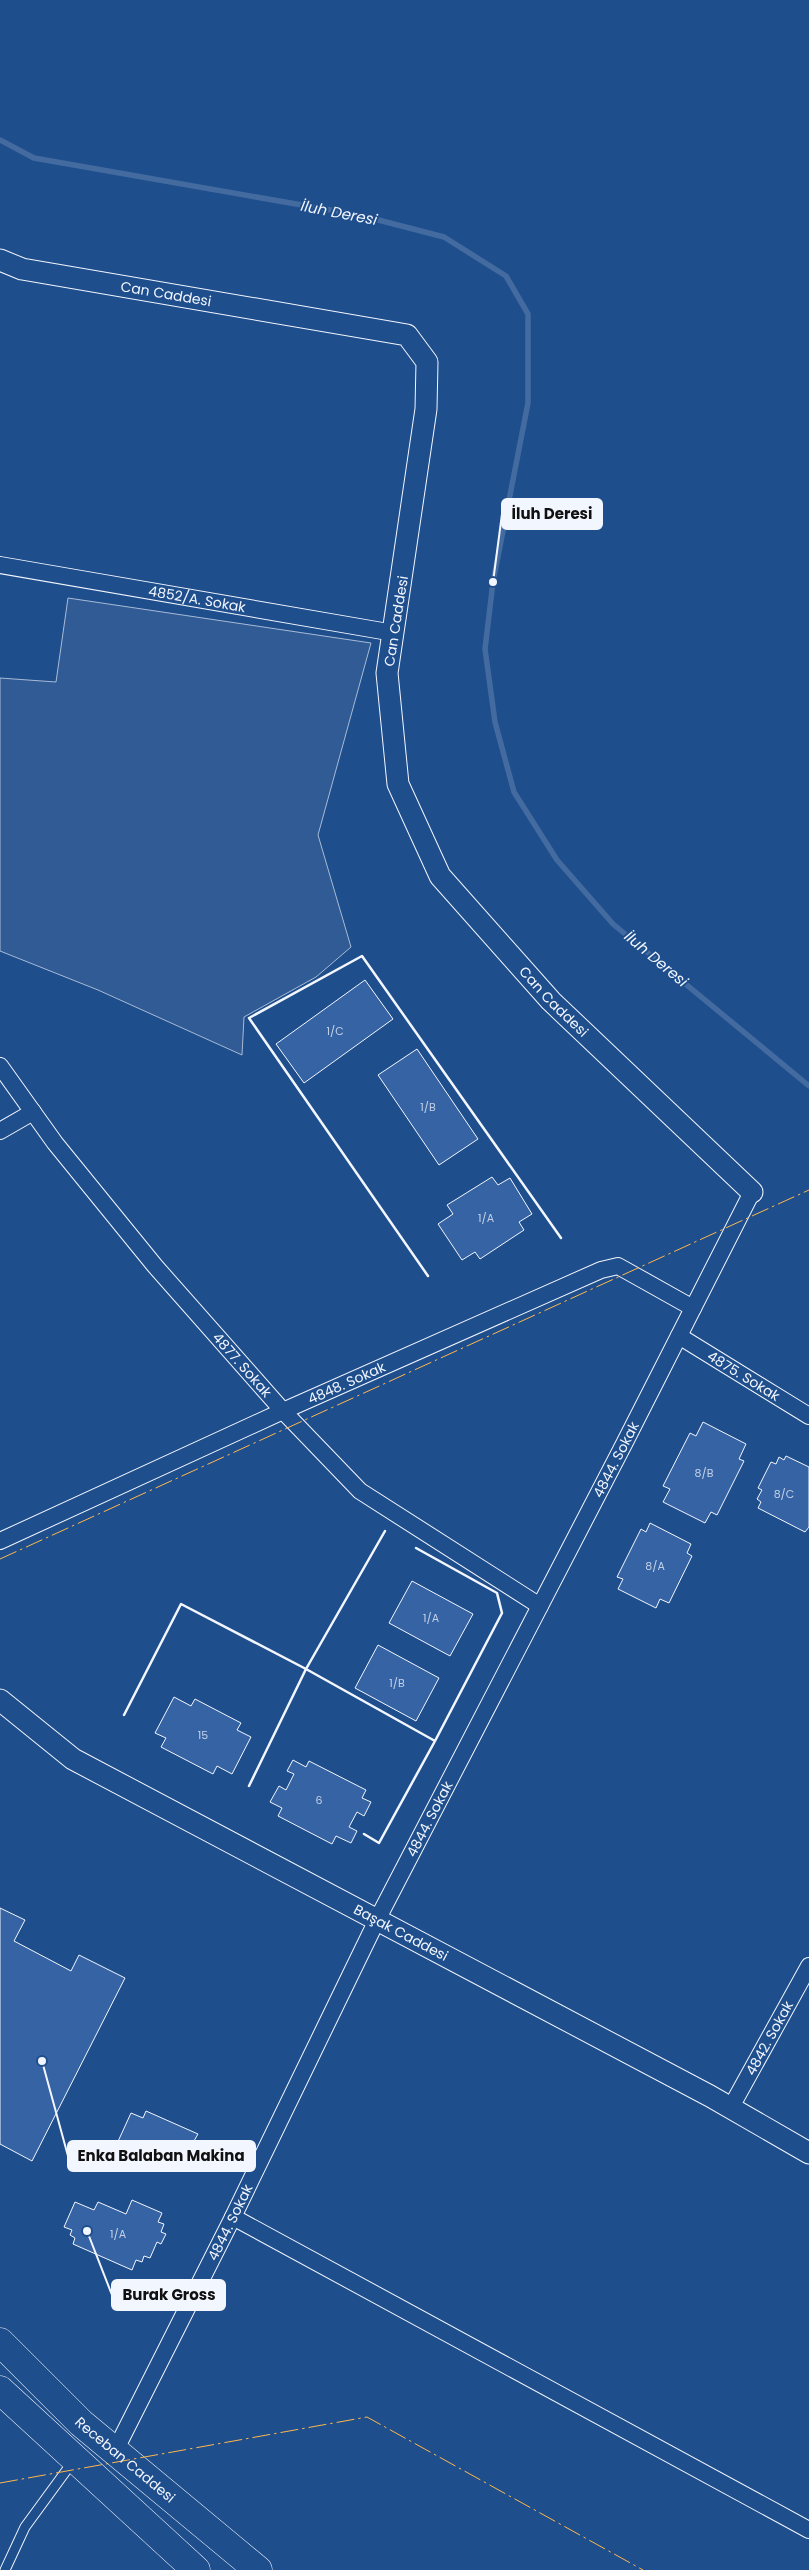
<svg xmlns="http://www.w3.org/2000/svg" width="809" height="2570" viewBox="0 0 809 2570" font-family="Poppins,sans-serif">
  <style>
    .built { fill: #305b95; stroke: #a8bbd7 }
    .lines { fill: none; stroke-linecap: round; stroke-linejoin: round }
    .stream { stroke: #446ba0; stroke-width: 5.5 }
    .building { fill: #3563a3; stroke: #f2f6ff }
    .service-casing { stroke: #f2f6ff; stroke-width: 11 }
    .minor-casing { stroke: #f2f6ff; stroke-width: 18 }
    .tertiary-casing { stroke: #f2f6ff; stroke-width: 23 }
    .trunk-casing { stroke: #f2f6ff; stroke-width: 29 }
    .service { stroke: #1f4e8c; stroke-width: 9 }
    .minor { stroke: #1f4e8c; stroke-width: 16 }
    .tertiary { stroke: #1f4e8c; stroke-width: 21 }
    .trunk { stroke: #1f4e8c; stroke-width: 28 }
    .wall { stroke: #f2f6ff; stroke-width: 2.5 }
    .power { stroke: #ffb74d; stroke-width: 1; stroke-dasharray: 18 4 2.5 4; stroke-linecap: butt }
    .labels { text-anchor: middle; stroke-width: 4; stroke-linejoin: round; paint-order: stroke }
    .number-label { font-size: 11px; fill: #c3d1e8 }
    .street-label { font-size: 14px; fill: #f2f6ff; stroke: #1f4e8c }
    .water-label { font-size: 15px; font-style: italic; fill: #f2f6ff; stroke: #1f4e8c }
    .leader { fill: none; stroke: #f2f6ff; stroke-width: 2 }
    .callout-dot { fill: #f2f6ff; stroke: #1f4e8c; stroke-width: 2 }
    .callout { fill: #f2f6ff; stroke: #f2f6ff; stroke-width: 2 }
    .callout-label { font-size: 15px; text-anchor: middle; font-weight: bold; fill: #111 }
  </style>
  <rect width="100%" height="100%" fill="#1f4e8c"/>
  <path class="built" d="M68,598L371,643L318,835L351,947L316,977L244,1017L242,1055L98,990L0,951V678L56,682Z"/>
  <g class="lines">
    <path class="stream" d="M0,140L34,158L359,215L444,237L506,276L528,314V403L493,582L485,649L495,722L514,792L557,860L613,924L809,1086"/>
  </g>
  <path class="building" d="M365,980L393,1019L304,1083L276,1044Z
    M417,1049L478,1139L439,1165L378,1075Z
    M492,1177L498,1185L510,1178L532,1214L519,1222L524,1230L480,1259L475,1252L462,1260L438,1224L453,1214L447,1205Z
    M703,1422L746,1444L739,1459L744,1461L717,1515L711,1512L705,1523L663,1502L670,1489L663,1486L690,1433L696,1436Z
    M786,1456L809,1467V1527L805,1532L758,1508L761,1502L757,1499L762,1490L758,1488L771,1462L776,1464L779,1457L784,1460Z
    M650,1523L691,1544L687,1553L692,1556L669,1603L660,1599L656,1608L618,1589L623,1579L617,1577L641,1529L646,1532Z
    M412,1581L473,1614L450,1656L389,1623Z
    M378,1645L439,1678L416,1721L355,1688Z
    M174,1697L191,1706L195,1699L241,1723L237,1730L251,1737L232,1774L217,1766L213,1774L161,1747L166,1738L155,1733Z
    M293,1760L306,1767L309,1761L366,1790L362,1798L371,1802L364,1816L357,1812L349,1827L357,1831L351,1843L336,1836L332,1844L278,1816L282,1808L270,1802L279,1786L286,1790L294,1774L287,1771Z
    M0,1908L25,1920L14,1941L71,1971L79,1955L125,1978L32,2161L0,2144Z
    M146,2111L198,2134L194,2141L205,2146L198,2161L175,2151L171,2160L155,2152L147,2169L123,2158L126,2152L115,2148L131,2113L143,2118Z
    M132,2200L162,2213L158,2222L164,2224L161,2232L166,2234L161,2244L157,2242L150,2258L144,2256L142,2262L136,2260L132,2270L73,2244L75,2238L70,2235L72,2230L64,2227L75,2202L94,2210L98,2202L126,2214Z"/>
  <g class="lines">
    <defs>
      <path id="service" d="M5,2570L25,2527L74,2460"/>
      <g id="minor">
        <path id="s1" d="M0,565L394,633"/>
        <path id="s2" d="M0,1066L55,1143L155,1266L283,1411L360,1491L540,1606"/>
        <path d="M0,1131L33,1112"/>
        <path id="s3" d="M679,1336L809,1416"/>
        <path id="s4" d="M0,1541L283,1411L601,1270L618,1266L693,1308"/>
        <path id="s5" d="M730,2109L809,1966"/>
        <path d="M233,2217L809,2530"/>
        <path id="s6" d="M115,2451L233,2217L377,1920L624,1444L752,1192"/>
      </g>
      <g id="tertiary">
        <path id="s7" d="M0,260L22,269L407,335L427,362L426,409L387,673L398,784L440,876L551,1001L752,1192"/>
        <path id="s8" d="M0,1700L73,1759L710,2096L809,2153"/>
      </g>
      <g id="trunk">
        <path id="s9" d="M0,2342L81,2423L258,2570"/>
        <path d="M0,2390L196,2570"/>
      </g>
    </defs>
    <use href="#service" class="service-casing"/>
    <use href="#minor" class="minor-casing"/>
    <use href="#tertiary" class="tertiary-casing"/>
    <use href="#trunk" class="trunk-casing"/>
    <use href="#service" class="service"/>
    <use href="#minor" class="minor"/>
    <use href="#tertiary" class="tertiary"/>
    <use href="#trunk" class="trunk"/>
    <path class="wall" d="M428,1276L249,1018L362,956L561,1238
      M416,1548L497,1593L502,1613L435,1741
      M124,1715L181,1604L306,1669L385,1531
      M249,1786L306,1669L435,1741L379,1843L364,1834"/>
    <path class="power" d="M0,1559L809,1190
      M0,2483L367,2417L643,2570"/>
  </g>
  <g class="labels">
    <g class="number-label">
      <text x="335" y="1035">1/C</text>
      <text x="428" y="1111">1/B</text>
      <text x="486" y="1222">1/A</text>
      <text x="704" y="1477">8/B</text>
      <text x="784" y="1498">8/C</text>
      <text x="655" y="1570">8/A</text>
      <text x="431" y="1622">1/A</text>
      <text x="397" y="1687">1/B</text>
      <text x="203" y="1739">15</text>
      <text x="319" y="1804">6</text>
      <text x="118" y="2238">1/A</text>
    </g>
    <g class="street-label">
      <text dy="5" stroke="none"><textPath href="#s7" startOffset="170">Can Caddesi</textPath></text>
      <text dy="5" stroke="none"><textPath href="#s1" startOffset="200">4852/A. Sokak</textPath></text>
      <text transform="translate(396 621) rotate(-81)" y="5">Can Caddesi</text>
      <text dy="5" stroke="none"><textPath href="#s7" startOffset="1144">Can Caddesi</textPath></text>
      <text dy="5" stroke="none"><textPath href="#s2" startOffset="385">4877. Sokak</textPath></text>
      <text dy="5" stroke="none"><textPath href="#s3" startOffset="76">4875. Sokak</textPath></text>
      <text dy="5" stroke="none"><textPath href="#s4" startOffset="381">4848. Sokak</textPath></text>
      <text dy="5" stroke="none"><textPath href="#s6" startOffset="1111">4844. Sokak</textPath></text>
      <text dy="5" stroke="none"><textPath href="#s6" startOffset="706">4844. Sokak</textPath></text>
      <text dy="5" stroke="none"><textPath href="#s8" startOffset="465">Başak Caddesi</textPath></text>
      <text dy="5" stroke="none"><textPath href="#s5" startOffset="81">4842. Sokak</textPath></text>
      <text dy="5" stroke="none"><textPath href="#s6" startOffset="256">4844. Sokak</textPath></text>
      <text dy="5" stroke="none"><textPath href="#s9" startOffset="172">Receban Caddesi</textPath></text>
    </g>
    <g class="water-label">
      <text transform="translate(339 213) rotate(11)" y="5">İluh Deresi</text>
      <text transform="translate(656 959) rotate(40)" y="5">İluh Deresi</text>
    </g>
  </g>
  <path class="leader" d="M493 582L502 514M42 2061L68 2156M87 2231L112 2295"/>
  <g class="callout-dot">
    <circle cx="493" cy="582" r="5"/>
    <circle cx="42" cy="2061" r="5"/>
    <circle cx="87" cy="2231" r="5"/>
  </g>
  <g class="callout">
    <rect x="502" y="499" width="100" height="30" rx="5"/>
    <rect x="68" y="2141" width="187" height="30" rx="5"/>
    <rect x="112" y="2280" width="113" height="30" rx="5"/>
  </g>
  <g class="callout-label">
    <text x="552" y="519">İluh Deresi</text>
    <text x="161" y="2161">Enka Balaban Makina</text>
    <text x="169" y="2300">Burak Gross</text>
  </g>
</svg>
